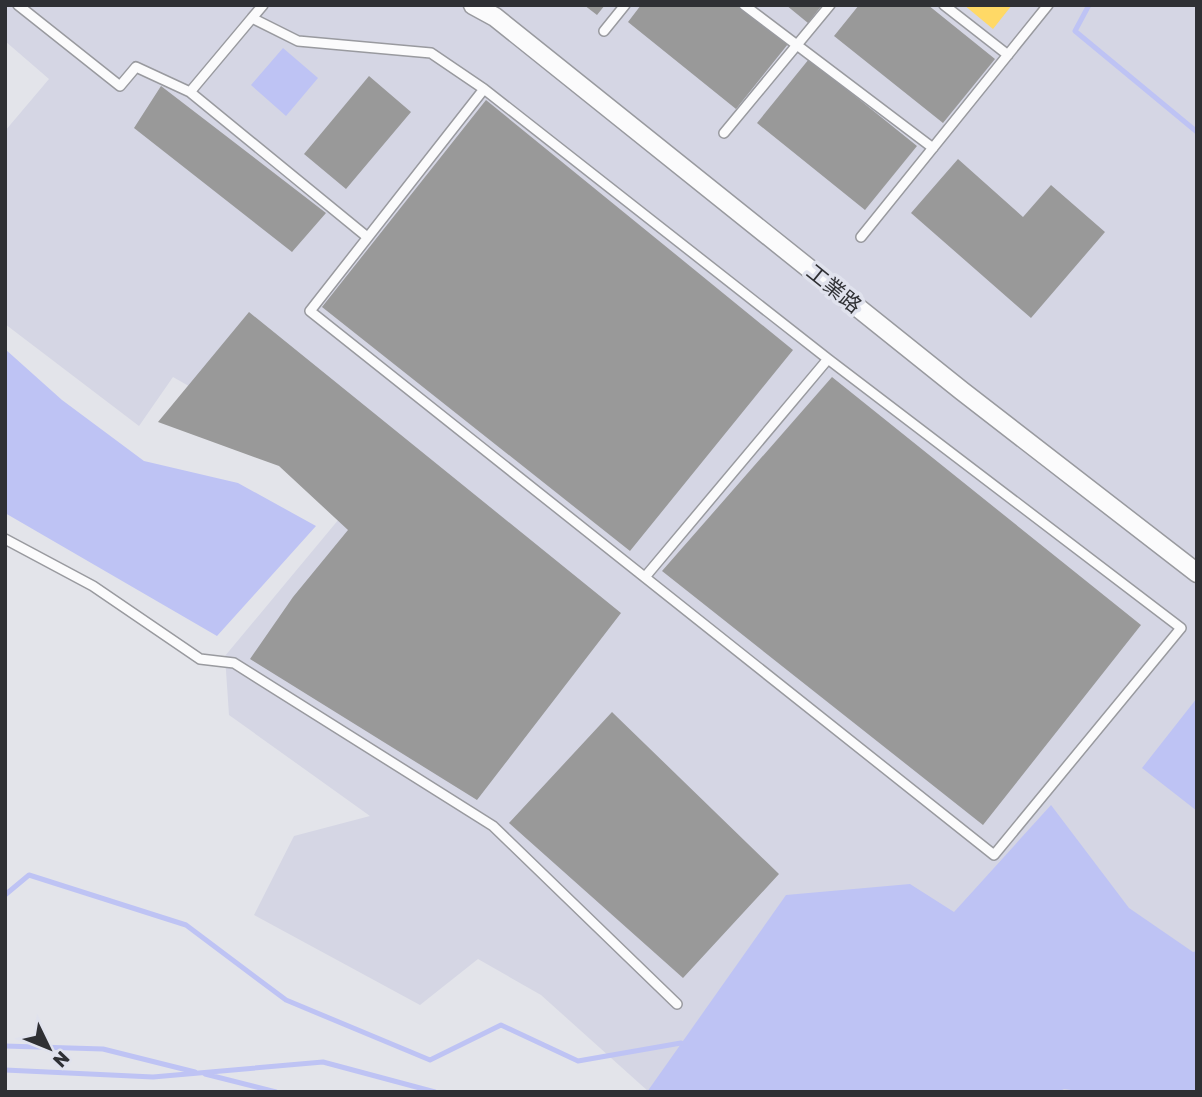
<svg xmlns="http://www.w3.org/2000/svg" width="1202" height="1097" viewBox="0 0 1202 1097" font-family="Rubik,'Noto Sans TC',sans-serif">
  <style>
    .built { fill: #d5d6e4 }
    .water { fill: #bec3f4 }
    .homes { fill: #ffd966 }
    .industry { fill: #999 }
    .lines { fill: none; stroke-linecap: round; stroke-linejoin: round }
    .stream { stroke: #bec3f4; stroke-width: 5 }
    .lane-casing { stroke: #999a9f; stroke-width: 12 }
    .street-casing { stroke: #999a9f; stroke-width: 21 }
    .lane { stroke: #fbfbfc; stroke-width: 9 }
    .street { stroke: #fbfbfc; stroke-width: 18 }
    .labels { text-anchor: middle; stroke-width: 7; stroke-linejoin: round; paint-order: stroke }
    .street-label { font-size: 21px; fill: #2f3034; stroke: #e0e2ed }
  </style>
  <rect width="100%" height="100%" fill="#e3e4ea"/>
  <path class="built" d="M5,5H1197V1092H649L541,995L478,959L420,1005L254,915L294,836L370,816L229,715L225,656L349,507L264,429L173,377L139,426L5,324V131L49,79L5,41Z"/>
  <path class="water" d="M283,48L318,78L286,116L251,85Z
    M5,349L62,400L144,461L238,483L316,526L217,636L5,513Z
    M1197,698V811L1142,768Z
    M1051,805L1129,908L1193,952L1197,951V1092H1086L1064,1089L1058,1092H647L786,895L910,884L954,912Z"/>
  <path class="homes" d="M964,5H1012L993,29Z"/>
  <path class="industry" d="M584,5H605L597,15Z
    M641,5H739L788,44L736,109L628,22Z
    M786,5H822L808,23Z
    M859,5H928L995,59L943,123L834,36Z
    M809,59L917,146L865,210L757,123Z
    M369,76L411,112L346,189L304,154Z
    M161,86L326,213L292,252L134,128Z
    M486,100L793,350L630,551L322,307Z
    M958,159L1023,217L1051,185L1105,232L1031,318L911,213Z
    M249,312L621,613L477,800L250,659L293,597L348,530L279,466L158,422Z
    M832,377L1141,625L983,825L662,571Z
    M612,712L779,874L683,978L509,823Z"/>
  <g class="lines">
    <path class="stream" d="M1089,5L1075,31L1197,132
      M5,895L29,875L186,925L286,1000L430,1060L501,1025L578,1061L681,1043
      M5,1046L103,1049L195,1072
      M5,1070L153,1077L323,1062L435,1092
      M205,1074L276,1092"/>
    <defs>
      <path id="lane" d="M18,5L120,86L136,67L190,92L366,236
        M263,5L252,18L298,41L431,53L484,89L828,359L1181,628L994,855L310,311L484,89
        M744,5L933,148
        M944,5L1008,55
        M604,31L625,5
        M190,92L252,18
        M724,133L830,5
        M861,237L1048,5
        M5,539L93,586L200,659L234,663L493,826L677,1004
        M645,577L828,359"/>
      <path id="street" d="M473,5L495,17L962,391L1197,573"/>
    </defs>
    <use href="#lane" class="lane-casing"/>
    <use href="#street" class="street-casing"/>
    <use href="#lane" class="lane"/>
    <use href="#street" class="street"/>
  </g>
  <g class="labels">
    <g class="street-label">
      <text transform="translate(834 289) rotate(39)" y="7">工業路</text>
    </g>
  </g>
  <rect width="1202" height="1097" fill="none" stroke="#2f3034" stroke-width="14"/>
  <g transform="translate(49 1048) rotate(133)" stroke="#e0e2ed" stroke-width="5" paint-order="stroke">
  <path d="M0-5L12 26L0 18L-12 26Z" fill="#2f3034"/>
  <text y="-10" font-size="19" font-weight="bold" text-anchor="middle" fill="#2f3034">N</text>
  </g>
</svg>
